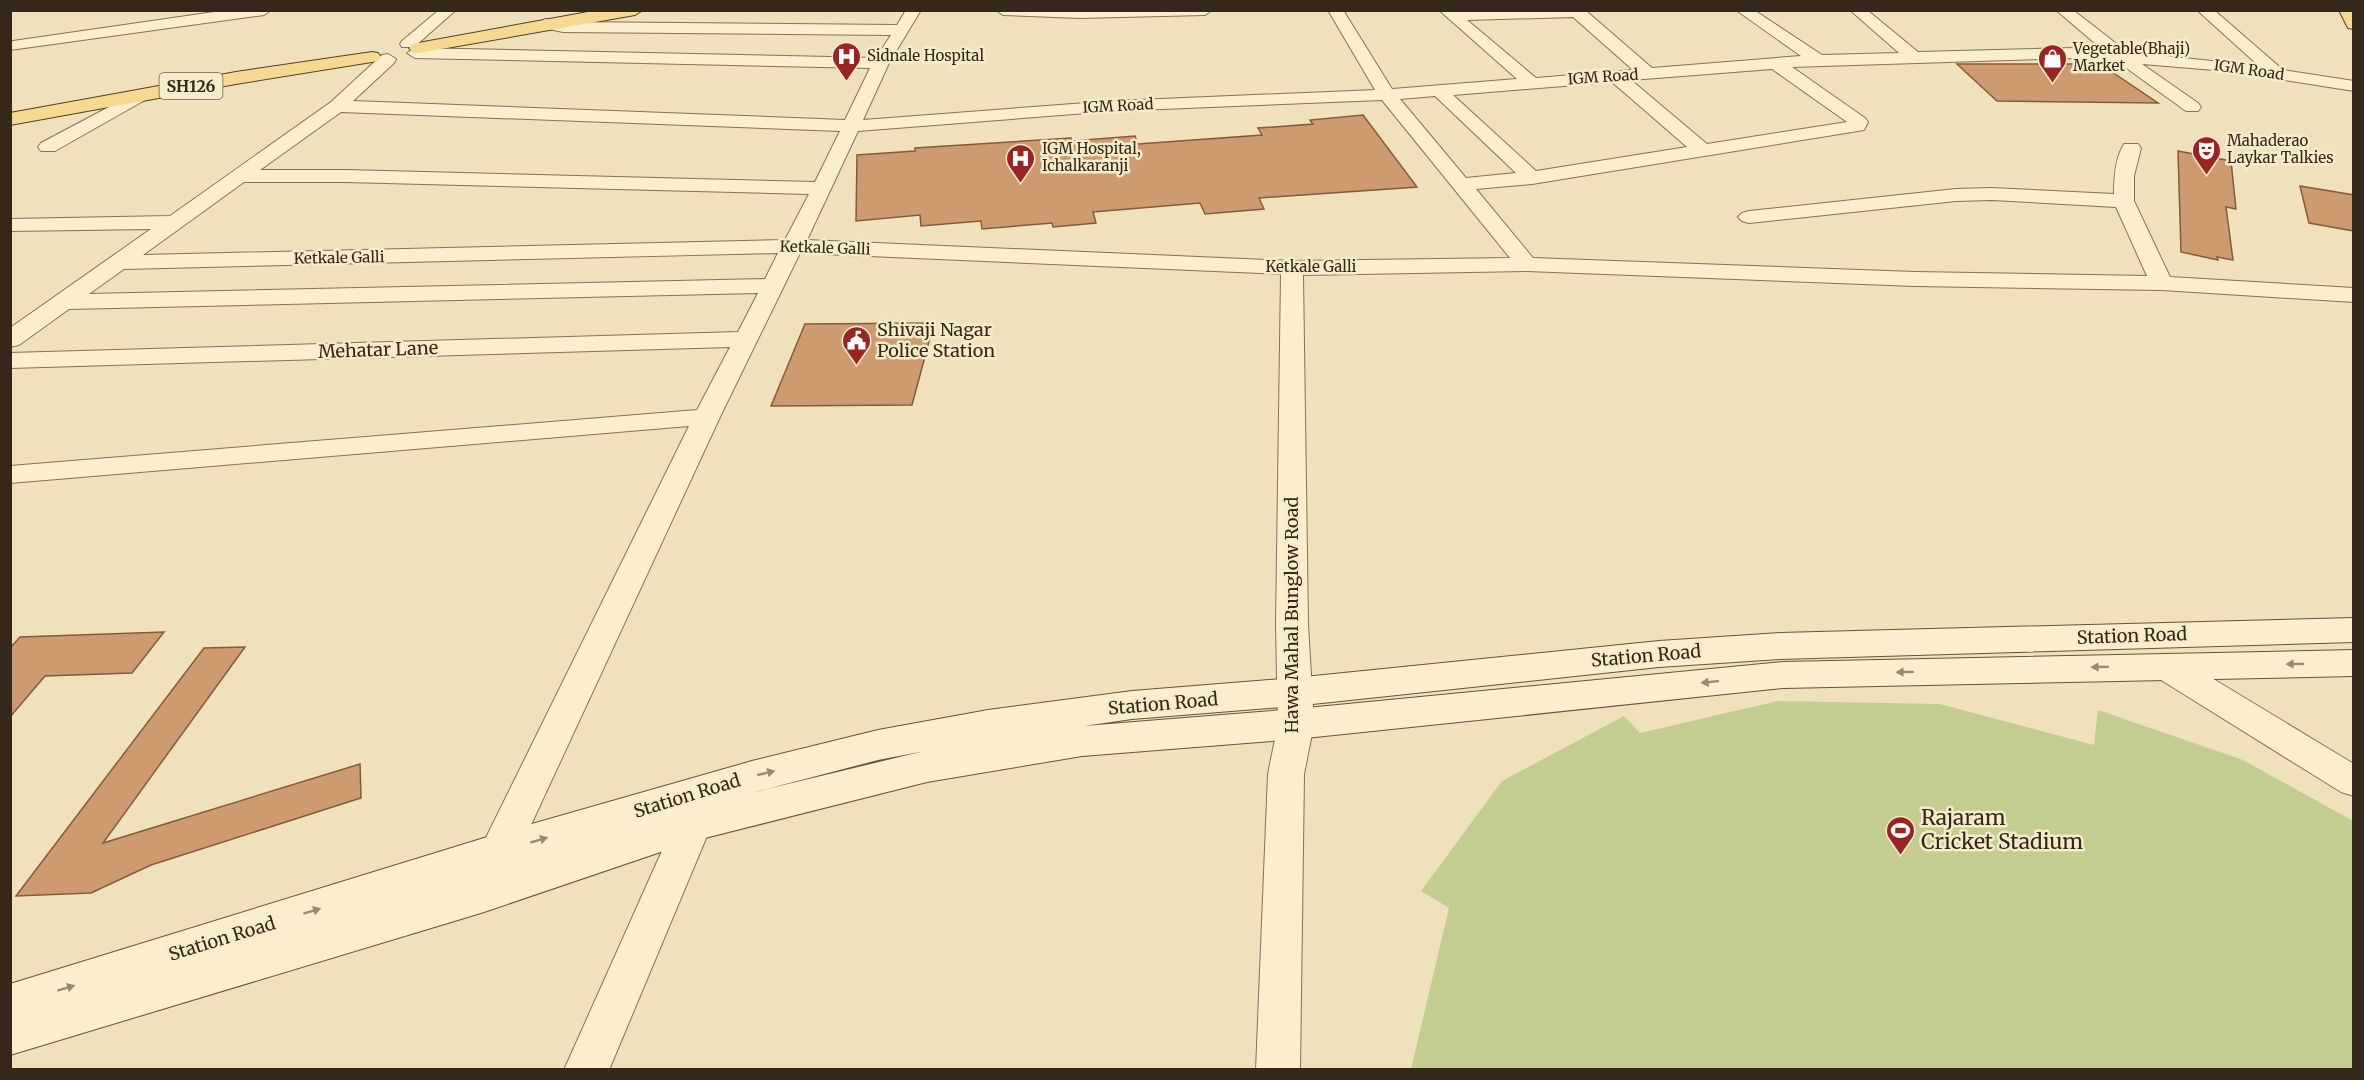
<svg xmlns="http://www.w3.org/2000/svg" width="2364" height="1080" viewBox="0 0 2364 1080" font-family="Merriweather,serif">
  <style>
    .green { fill: #c3cd8f }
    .building { fill: #ce9a6f; stroke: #865b3a; stroke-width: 1.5 }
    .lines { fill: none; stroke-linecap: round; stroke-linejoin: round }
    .street-casing { stroke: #867155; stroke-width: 2 }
    .secondary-casing { stroke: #685238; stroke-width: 2 }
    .primary-casing { stroke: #533e2a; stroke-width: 2 }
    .street { fill: #faeece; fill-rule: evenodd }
    .secondary { fill: #faeece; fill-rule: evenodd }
    .primary { fill: #f5d990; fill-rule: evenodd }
    .oneway { fill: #988b74 }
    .labels { text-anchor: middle; stroke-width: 5; stroke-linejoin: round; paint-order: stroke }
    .far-poi-label { font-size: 15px; fill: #35281a; stroke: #f6ebcb; text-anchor: start }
    .far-street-label { font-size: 15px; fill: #35281a; stroke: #f6ebcb }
    .shield { fill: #f6ebcb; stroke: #6f624f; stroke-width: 1.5 }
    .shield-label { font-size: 16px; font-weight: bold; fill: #35281a }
    .poi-label { font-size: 18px; fill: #35281a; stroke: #f6ebcb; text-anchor: start }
    .street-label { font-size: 18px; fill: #35281a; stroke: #f6ebcb }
    .near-poi-label { font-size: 21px; fill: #35281a; stroke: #f6ebcb; text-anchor: start }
  </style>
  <rect width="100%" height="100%" fill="#efe1bb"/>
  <path class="green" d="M1778,701L1940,704L2094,745L2098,710L2243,760L2353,821V1069H1411L1449,908L1421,891L1502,781L1624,716L1640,733Z"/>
  <path class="building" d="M1957,64H2100L2158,103L1997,101Z
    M1363,115L1417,187L1259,198L1264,209L1205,214L1200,203L1093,212L1096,223L1053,227L1052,223L982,229L981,221L921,226L920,215L856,221L857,155L915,151V148L1071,138L1072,141L1135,136L1138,144L1262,135L1258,128L1313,124L1310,120Z
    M2178,151L2231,161L2236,209L2226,207L2233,260L2217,257L2218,260L2181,252Z
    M2300,186L2354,195V231L2309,223Z
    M934,323L912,405L771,406L805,324Z
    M164,632L132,673L45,676L10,717V648L20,637Z
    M245,647L103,843L360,764L361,798L151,865L91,893L16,896L204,648Z"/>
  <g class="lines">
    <defs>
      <path id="street" d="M228,10H271L264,15L10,50V42L13,41Z
        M439,10H456L414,47H402L400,44L402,41Z
        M906,10H921L889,63L863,120L1113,101L1375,90L1328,10H1343L1392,89L1517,79L1439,10H1585L1652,68L1801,56L1736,10H1754L1822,55L1899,53L1850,10H1867L1918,52L2075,48L2104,51L2056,10H2073L2127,52L2259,66L2197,10H2214L2283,70L2354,81V91L2227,71L2142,64L2198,103L2201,107L2198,111H2186L2118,62L2075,58L1792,67L1865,118L1868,122L1864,130L1532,184L1476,189L1533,258L1915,272L2147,276L2116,207L1992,200L1956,201L1749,223L1742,221L1738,217L1742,213L1749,211L1956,189L1992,188L2114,194C2114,178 2115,158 2124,144H2138L2141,148L2134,176V201L2170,277L2354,288V302L2162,290L1915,286L1527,271L1303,275L1308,625L1314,724L1304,774L1300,1070H1256L1268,774L1278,724L1276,625L1281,274L800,253L720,417L511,868L505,880L491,884L477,880L471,868L689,426L10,483V466L697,410L730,347L10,368V353L738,332L758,293L69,309L19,345L10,347V328L151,229L10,231V219L170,216L331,102L382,55L388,54L396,59L394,63L353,101L845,120L870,68L415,58L407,53L415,48L876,58L891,35L563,32L539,27L537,24L545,19L563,22L897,25ZM1573,17L1633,70L1536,78L1467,20ZM1772,69L1847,122L1707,144L1631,80ZM1612,82L1687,147L1536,171L1453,95ZM1435,96L1516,173L1466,178L1400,99ZM1382,100L1510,258L1292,261L807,240L858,131L1113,111ZM341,112L840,131L815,182L346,170H260ZM244,182H346L809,194L785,240L143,255ZM778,253L765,279L89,294L124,269Z
        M996,10H1212L1205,15L1080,18L1003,15Z
        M139,91L145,92L148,96L145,100L55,151H41L38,147L41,143Z
        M2165,654L2177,657L2354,764V796L2341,792L2153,675L2148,666L2153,657Z
        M693,809L706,813L712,824L609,1070H564L674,824L680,813Z"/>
      <path id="secondary" d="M2354,618V642L1780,659L1659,667L1294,706L1132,719L1084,726L1296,709L1783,662L2354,650V676L1783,688L1296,739L1082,756L927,782L693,841L481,913L10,1055V984L497,834L752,761L878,730L988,710L1132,691L1294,678L1659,641L1780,633ZM920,752L751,793L878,760Z"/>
      <path id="primary" d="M599,10H643L635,15L418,53L412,52L409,48L412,44L418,43Z
        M2339,10H2354V29L2348,28Z
        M372,52L378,53L381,57L378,61L236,84L10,125V113L236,72Z"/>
    </defs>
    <use href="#street" class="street-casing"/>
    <use href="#secondary" class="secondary-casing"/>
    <use href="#primary" class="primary-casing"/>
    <use href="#street" class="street"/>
    <use href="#secondary" class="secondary"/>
    <use href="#primary" class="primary"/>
  </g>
  <defs><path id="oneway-solid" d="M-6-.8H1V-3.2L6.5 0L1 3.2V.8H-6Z" transform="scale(1.5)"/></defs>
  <g class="oneway">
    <use href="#oneway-solid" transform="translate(2295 664) rotate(179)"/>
    <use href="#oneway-solid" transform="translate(2100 667) rotate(179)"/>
    <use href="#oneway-solid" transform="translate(1905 672) rotate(179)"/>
    <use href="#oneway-solid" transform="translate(1710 682) rotate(174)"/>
    <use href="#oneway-solid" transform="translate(766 773) rotate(-14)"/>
    <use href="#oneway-solid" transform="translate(539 840) rotate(-16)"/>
    <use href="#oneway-solid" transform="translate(312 911) rotate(-17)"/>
    <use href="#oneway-solid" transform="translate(66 988) rotate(-17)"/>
  </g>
  <defs>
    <symbol id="hospital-pin" viewBox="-11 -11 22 30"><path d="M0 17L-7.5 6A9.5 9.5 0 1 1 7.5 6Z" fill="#972623" stroke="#f6ebcb"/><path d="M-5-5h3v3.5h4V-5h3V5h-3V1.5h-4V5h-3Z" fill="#fff"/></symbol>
    <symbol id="shop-pin" viewBox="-11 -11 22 30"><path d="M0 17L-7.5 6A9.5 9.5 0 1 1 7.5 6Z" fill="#972623" stroke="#f6ebcb"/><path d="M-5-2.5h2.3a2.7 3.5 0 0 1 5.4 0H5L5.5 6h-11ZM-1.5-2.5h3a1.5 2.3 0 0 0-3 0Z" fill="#fff"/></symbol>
    <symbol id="theatre-pin" viewBox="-11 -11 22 30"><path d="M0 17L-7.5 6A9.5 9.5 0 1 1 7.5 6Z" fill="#972623" stroke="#f6ebcb"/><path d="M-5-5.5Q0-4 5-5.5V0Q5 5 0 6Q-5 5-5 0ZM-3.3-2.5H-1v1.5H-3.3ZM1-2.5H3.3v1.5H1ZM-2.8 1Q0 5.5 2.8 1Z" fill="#fff"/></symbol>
    <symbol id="civic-pin" viewBox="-11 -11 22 30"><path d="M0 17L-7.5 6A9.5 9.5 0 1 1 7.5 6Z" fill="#972623" stroke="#f6ebcb"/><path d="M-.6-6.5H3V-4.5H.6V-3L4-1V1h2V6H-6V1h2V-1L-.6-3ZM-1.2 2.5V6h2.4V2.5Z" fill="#fff"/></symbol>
    <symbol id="stadium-pin" viewBox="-11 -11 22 30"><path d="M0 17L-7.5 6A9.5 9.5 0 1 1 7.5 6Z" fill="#972623" stroke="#f6ebcb"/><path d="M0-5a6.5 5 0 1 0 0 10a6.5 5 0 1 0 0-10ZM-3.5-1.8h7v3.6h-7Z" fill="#fff"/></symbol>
  </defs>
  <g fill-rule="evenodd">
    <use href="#hospital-pin" x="830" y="40" width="33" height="45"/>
    <use href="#shop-pin" x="2036" y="42" width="33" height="45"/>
    <use href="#theatre-pin" x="2190" y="134" width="33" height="45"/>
    <use href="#hospital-pin" x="1004" y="142" width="33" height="45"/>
    <use href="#civic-pin" x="840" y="324" width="33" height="45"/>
    <use href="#stadium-pin" x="1884" y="814" width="33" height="45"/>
  </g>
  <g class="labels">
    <g class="far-poi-label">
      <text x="2073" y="54">Vegetable(Bhaji)<tspan x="2073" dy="17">Market</tspan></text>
      <text x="867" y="61">Sidnale Hospital</text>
      <text x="2227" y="146">Mahaderao<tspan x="2227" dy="17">Laykar Talkies</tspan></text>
      <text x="1042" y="154">IGM Hospital,<tspan x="1042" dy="17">Ichalkaranji</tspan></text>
    </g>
    <g class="far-street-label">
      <text transform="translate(2249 70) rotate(8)" y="5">IGM Road</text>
      <text transform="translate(1603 77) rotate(-4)" y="5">IGM Road</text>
      <text transform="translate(1118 106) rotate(-3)" y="5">IGM Road</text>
      <text transform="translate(825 248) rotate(2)" y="5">Ketkale Galli</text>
      <text transform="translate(339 258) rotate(-1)" y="5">Ketkale Galli</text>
      <text x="1311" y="272">Ketkale Galli</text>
    </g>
    <rect class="shield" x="159.5" y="73" width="63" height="26" rx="4.5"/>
    <g class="shield-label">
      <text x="191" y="92">SH126</text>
    </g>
    <g class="poi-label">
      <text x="877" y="336">Shivaji Nagar<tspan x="877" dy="21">Police Station</tspan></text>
    </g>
    <g class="street-label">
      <text transform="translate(378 350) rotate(-2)" y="6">Mehatar Lane</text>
      <text transform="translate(1292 615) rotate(-90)" y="6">Hawa Mahal Bunglow Road</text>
      <text transform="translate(2132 636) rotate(-2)" y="6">Station Road</text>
      <text transform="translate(1646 656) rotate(-5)" y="6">Station Road</text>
      <text transform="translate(1163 704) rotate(-5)" y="6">Station Road</text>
      <text transform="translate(687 796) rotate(-17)" y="6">Station Road</text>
      <text transform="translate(222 939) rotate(-17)" y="6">Station Road</text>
    </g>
    <g class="near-poi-label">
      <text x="1921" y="825">Rajaram<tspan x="1921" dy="24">Cricket Stadium</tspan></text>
    </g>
  </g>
  <rect width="2364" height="1080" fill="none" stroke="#35281a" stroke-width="24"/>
</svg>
